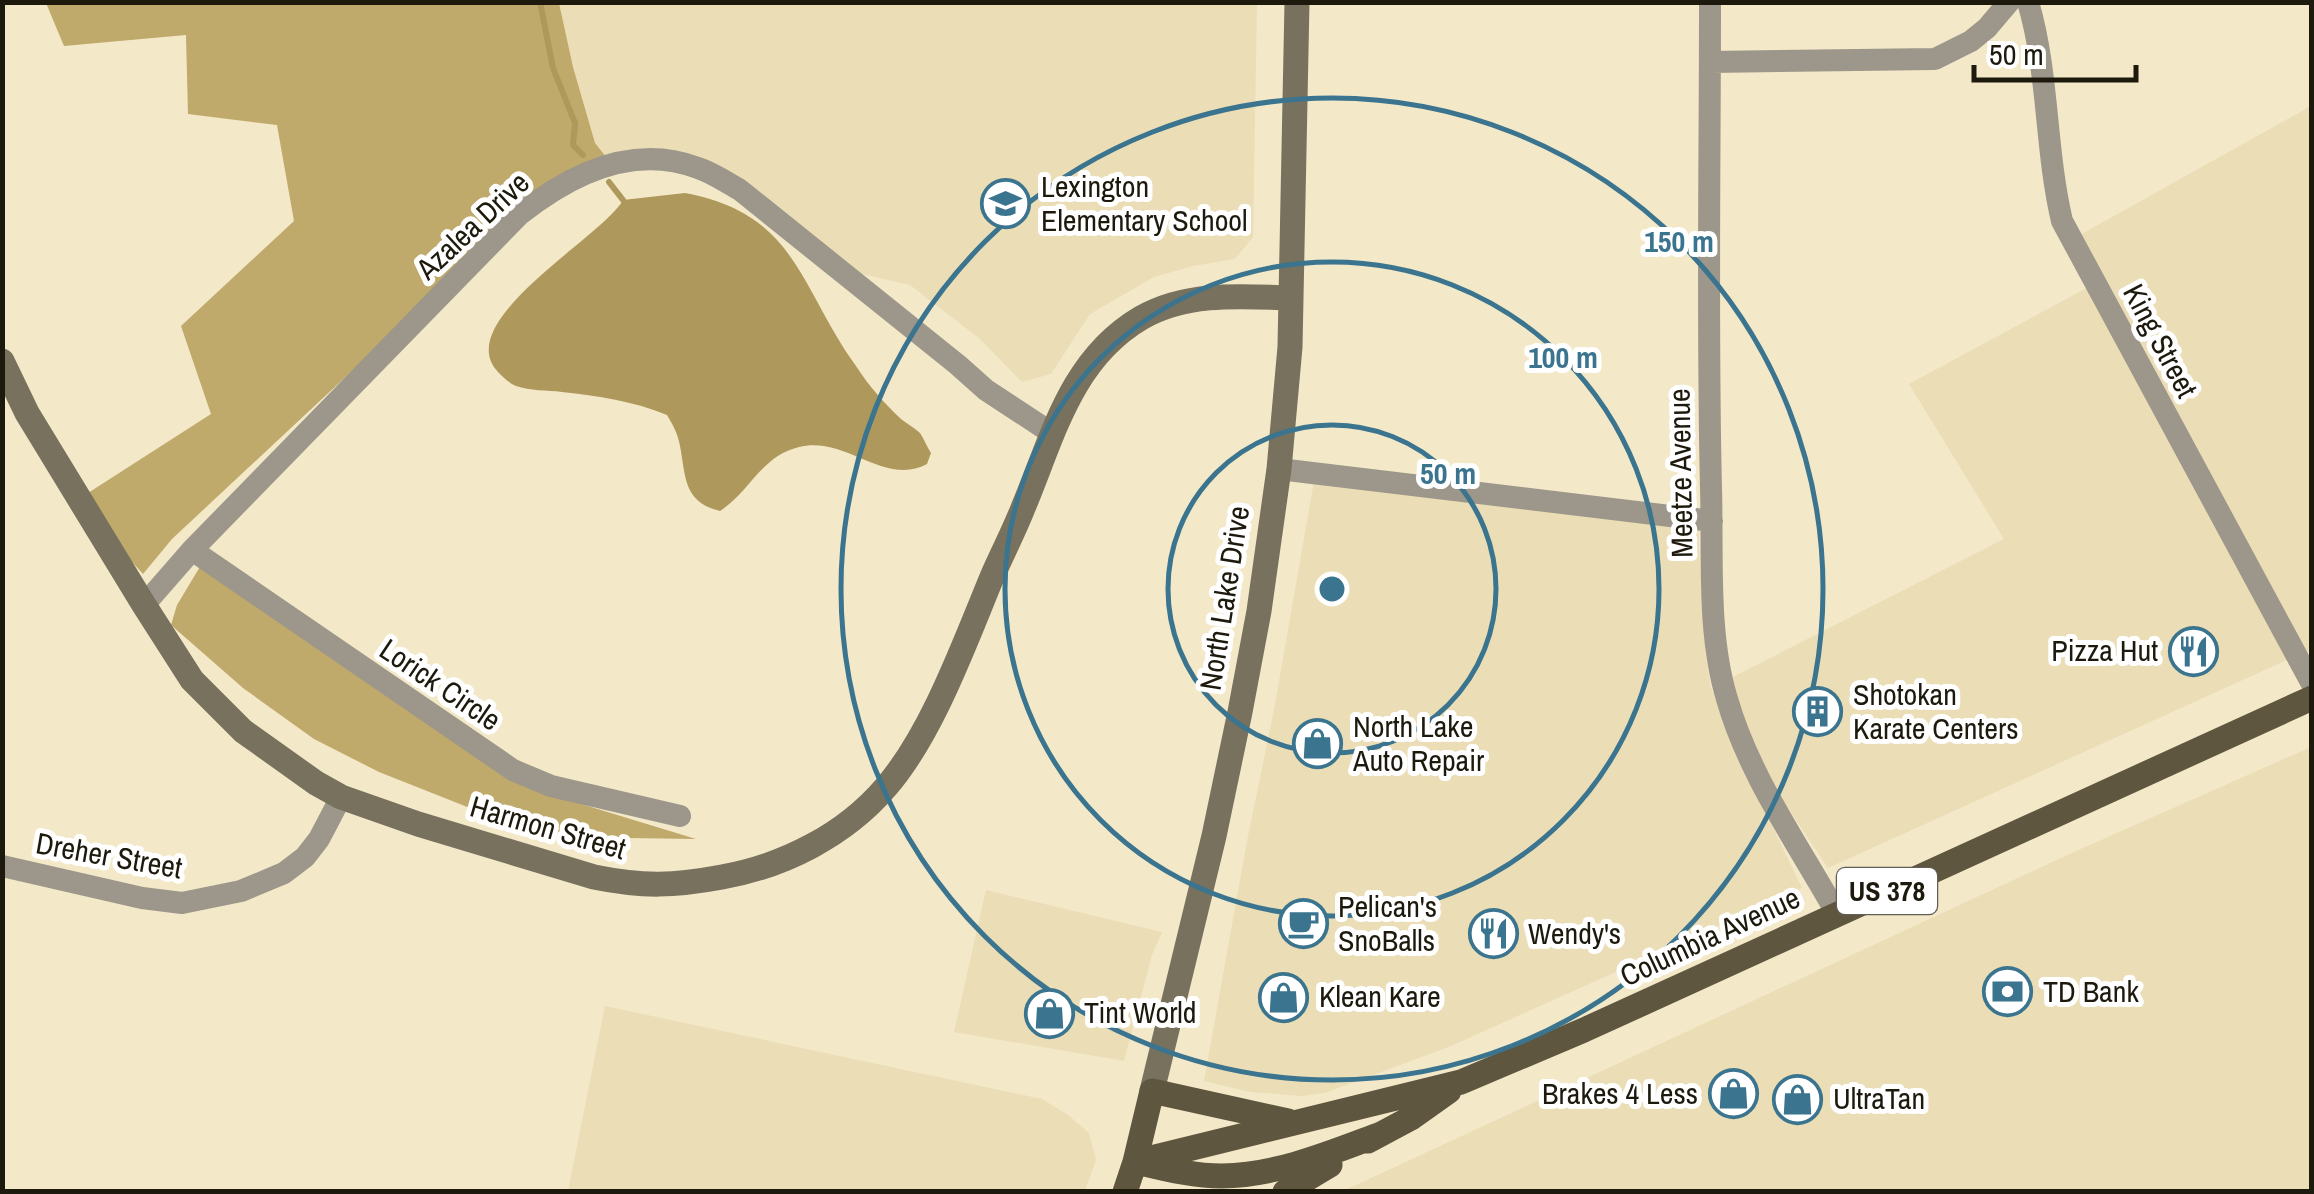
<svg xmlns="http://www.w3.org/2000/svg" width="2314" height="1194" viewBox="0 0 2314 1194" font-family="'Archivo Narrow',sans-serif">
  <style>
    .built { fill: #ebddb6 }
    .forest { fill: #bfa96b }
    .water { fill: #ae985b }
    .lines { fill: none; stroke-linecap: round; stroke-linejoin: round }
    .stream { stroke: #ae985b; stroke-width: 6 }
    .street { stroke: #9c978a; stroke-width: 22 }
    .secondary { stroke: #77715e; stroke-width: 25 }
    .primary { stroke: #5e563e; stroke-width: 25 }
    .ring { fill: none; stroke: #3b748e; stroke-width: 5 }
    .labels { text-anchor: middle; stroke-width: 10; stroke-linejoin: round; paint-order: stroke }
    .shield { fill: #fff; stroke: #615e56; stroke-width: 2.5 }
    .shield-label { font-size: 28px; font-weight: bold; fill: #1d190d }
    .poi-label { font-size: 30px; fill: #1d190d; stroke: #fff; text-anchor: start }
    .street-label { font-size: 30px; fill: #1d190d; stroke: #fff }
    .centre { fill: #3b748e; stroke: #fff; stroke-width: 5 }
    .ring-label { font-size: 30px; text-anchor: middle; font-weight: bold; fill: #3b748e; stroke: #fff; stroke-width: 10; stroke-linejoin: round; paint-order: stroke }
  </style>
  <rect width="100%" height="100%" fill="#f3e8c8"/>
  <path class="built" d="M559,3H1257L1253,237L1235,259L1193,266L1154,277L1090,314L1051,374L1022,382L980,339L910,285L839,269L717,176L611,163L595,143L573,67Z
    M2311,106V649L1828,868L1739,735L1723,682L2004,539L1909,384L2094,284L2071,240Z
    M1314,481L1698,529L1706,659L1711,688L1731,740L1802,888L1451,1046L1325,1093L1301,1096L1250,1092L1204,1081L1247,841L1274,710Z
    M2311,747V1191H1343L2074,852Z
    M986,890L1162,932L1152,955L1124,1061L954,1032Z
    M605,1006L1042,1099L1068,1115L1089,1133L1096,1160L1085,1191H568Z"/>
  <path class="forest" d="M46,3H559L573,67L595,143L611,163L519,215L172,539L143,574L114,542L88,493L211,414L181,326L294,221L277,125L188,114L186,35L64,46Z
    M201,565L542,792L696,839L557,837L475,810L379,772L314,739L243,688L171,625L177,605Z"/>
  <path class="water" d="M685,193C797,214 799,287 856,366C868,385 885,404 901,419C907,424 915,428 920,433C924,439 927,447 931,453L927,464C885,487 845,435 799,447C761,456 750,492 720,511C683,502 686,477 680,446C678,434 673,425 667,415C634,401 597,396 562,392C547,390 530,391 516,386C509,383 503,377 498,372C450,321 603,237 623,200Z"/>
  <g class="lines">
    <path class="stream" d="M540,2L553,68L575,123L573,145L583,155
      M609,182L623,200"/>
    <path class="street" d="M1710,2C1710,164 1707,326 1711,488C1713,555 1707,634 1727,699C1749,776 1798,844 1837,914
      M2028,2C2049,73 2045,149 2062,221L2312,684
      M1710,62L1935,59L1971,41L1987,28L2009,2
      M1279,469L1712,521
      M192,550L513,770L551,786L680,816
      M144,605L192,550L519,215C569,175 633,143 698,168C713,173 726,182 740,190L958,365L986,390L1053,434
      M2,866L142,898L182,903L241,891L284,873L305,857L319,839L341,797"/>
    <path class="secondary" d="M2,361L27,413L144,605L192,680L243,731L316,783L341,797L418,824L594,877C643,887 674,886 722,877C784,866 845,835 886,787C932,734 965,642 992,577C1002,554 1014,531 1023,508C1053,437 1070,360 1141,318C1186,292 1240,296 1290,298
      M1152,1091L1214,836L1240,712L1259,611L1279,469L1290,347L1297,2"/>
    <path class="primary" d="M1368,1141L1411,1118L1449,1091
      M1135,1162L1461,1082L1584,1030L2312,698
      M1145,1164C1170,1170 1196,1176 1222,1176C1278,1175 1330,1153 1381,1134
      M1125,1192L1135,1162L1152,1091L1288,1121
      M1285,1192L1330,1165"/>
  </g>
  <g class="ring">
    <circle cx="1332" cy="589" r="164"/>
    <circle cx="1332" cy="589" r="327"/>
    <circle cx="1332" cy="589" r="491"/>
  </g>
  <defs>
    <symbol id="school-ring" viewBox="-11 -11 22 22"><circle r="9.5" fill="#fff" stroke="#3b748e" stroke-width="1.5"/><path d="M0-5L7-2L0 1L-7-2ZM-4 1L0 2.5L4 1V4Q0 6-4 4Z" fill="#3b748e"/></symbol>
    <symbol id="restaurant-ring" viewBox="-11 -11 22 22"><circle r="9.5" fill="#fff" stroke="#3b748e" stroke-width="1.5"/><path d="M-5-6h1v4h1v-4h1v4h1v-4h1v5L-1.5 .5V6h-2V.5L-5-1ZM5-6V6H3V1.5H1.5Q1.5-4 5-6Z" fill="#3b748e"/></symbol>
    <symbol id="building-ring" viewBox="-11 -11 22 22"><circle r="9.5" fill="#fff" stroke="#3b748e" stroke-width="1.5"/><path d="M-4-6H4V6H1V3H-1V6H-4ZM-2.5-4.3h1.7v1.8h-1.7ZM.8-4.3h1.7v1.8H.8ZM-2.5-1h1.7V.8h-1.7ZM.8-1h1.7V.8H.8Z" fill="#3b748e"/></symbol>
    <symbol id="shop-ring" viewBox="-11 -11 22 22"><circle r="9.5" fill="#fff" stroke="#3b748e" stroke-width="1.5"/><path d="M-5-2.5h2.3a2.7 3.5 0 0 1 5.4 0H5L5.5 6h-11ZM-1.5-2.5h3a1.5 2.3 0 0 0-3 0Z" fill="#3b748e"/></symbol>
    <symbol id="cafe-ring" viewBox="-11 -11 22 22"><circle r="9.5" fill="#fff" stroke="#3b748e" stroke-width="1.5"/><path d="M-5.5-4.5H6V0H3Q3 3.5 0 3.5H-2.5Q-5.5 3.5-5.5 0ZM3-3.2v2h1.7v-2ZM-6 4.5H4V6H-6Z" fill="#3b748e"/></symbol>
    <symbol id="bank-ring" viewBox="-11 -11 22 22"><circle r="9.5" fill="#fff" stroke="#3b748e" stroke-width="1.5"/><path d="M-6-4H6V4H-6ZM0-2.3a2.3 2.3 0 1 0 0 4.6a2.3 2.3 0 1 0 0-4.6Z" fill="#3b748e"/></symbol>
  </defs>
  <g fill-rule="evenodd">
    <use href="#school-ring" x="978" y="176" width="55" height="55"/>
    <use href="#restaurant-ring" x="2166" y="624" width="55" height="55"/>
    <use href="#building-ring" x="1790" y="684" width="55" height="55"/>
    <use href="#shop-ring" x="1290" y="716" width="55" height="55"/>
    <use href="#cafe-ring" x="1276" y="896" width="55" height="55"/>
    <use href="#restaurant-ring" x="1466" y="906" width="55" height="55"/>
    <use href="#bank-ring" x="1980" y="964" width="55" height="55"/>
    <use href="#shop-ring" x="1256" y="970" width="55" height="55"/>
    <use href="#shop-ring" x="1022" y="986" width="55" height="55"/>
    <use href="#shop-ring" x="1706" y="1066" width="55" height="55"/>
    <use href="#shop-ring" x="1770" y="1072" width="55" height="55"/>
  </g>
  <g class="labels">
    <rect class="shield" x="1837" y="868" width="100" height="46" rx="8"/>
    <g class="shield-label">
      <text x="1887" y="901">US 378</text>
    </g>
    <g class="poi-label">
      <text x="1041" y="197">Lexington<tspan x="1041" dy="34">Elementary School</tspan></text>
      <text x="2158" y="661" text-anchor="end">Pizza Hut</text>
      <text x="1853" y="705">Shotokan<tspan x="1853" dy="34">Karate Centers</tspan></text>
      <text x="1353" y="737">North Lake<tspan x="1353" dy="34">Auto Repair</tspan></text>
      <text x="1338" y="917">Pelican's<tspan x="1338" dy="34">SnoBalls</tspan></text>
      <text x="1528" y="944">Wendy's</text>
      <text x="2043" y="1002">TD Bank</text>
      <text x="1319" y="1007">Klean Kare</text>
      <text x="1084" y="1023">Tint World</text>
      <text x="1698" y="1104" text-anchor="end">Brakes 4 Less</text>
      <text x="1833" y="1109">UltraTan</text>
    </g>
    <g class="street-label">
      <text transform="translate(473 226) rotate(-43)" y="10">Azalea Drive</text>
      <text transform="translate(2160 341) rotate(62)" y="10">King Street</text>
      <text transform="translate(1681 473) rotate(-91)" y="10">Meetze Avenue</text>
      <text transform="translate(1225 598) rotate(-81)" y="10">North Lake Drive</text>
      <text transform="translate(440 685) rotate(34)" y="10">Lorick Circle</text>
      <text transform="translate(548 828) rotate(16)" y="10">Harmon Street</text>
      <text transform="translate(109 856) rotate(10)" y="10">Dreher Street</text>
      <text transform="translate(1710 937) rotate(-25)" y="10">Columbia Avenue</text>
    </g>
  </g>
  <circle cx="1332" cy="589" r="15" class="centre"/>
  <g class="ring-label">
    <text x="1679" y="252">150 m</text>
    <text x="1563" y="368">100 m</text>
    <text x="1448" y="484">50 m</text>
  </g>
  <rect width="2314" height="1194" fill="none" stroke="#1d190d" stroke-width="10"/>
  <path d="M1974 65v15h162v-15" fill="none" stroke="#1d190d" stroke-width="5"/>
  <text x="1989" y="65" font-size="30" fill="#1d190d" stroke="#ffffff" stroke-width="8" paint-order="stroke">50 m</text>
</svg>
